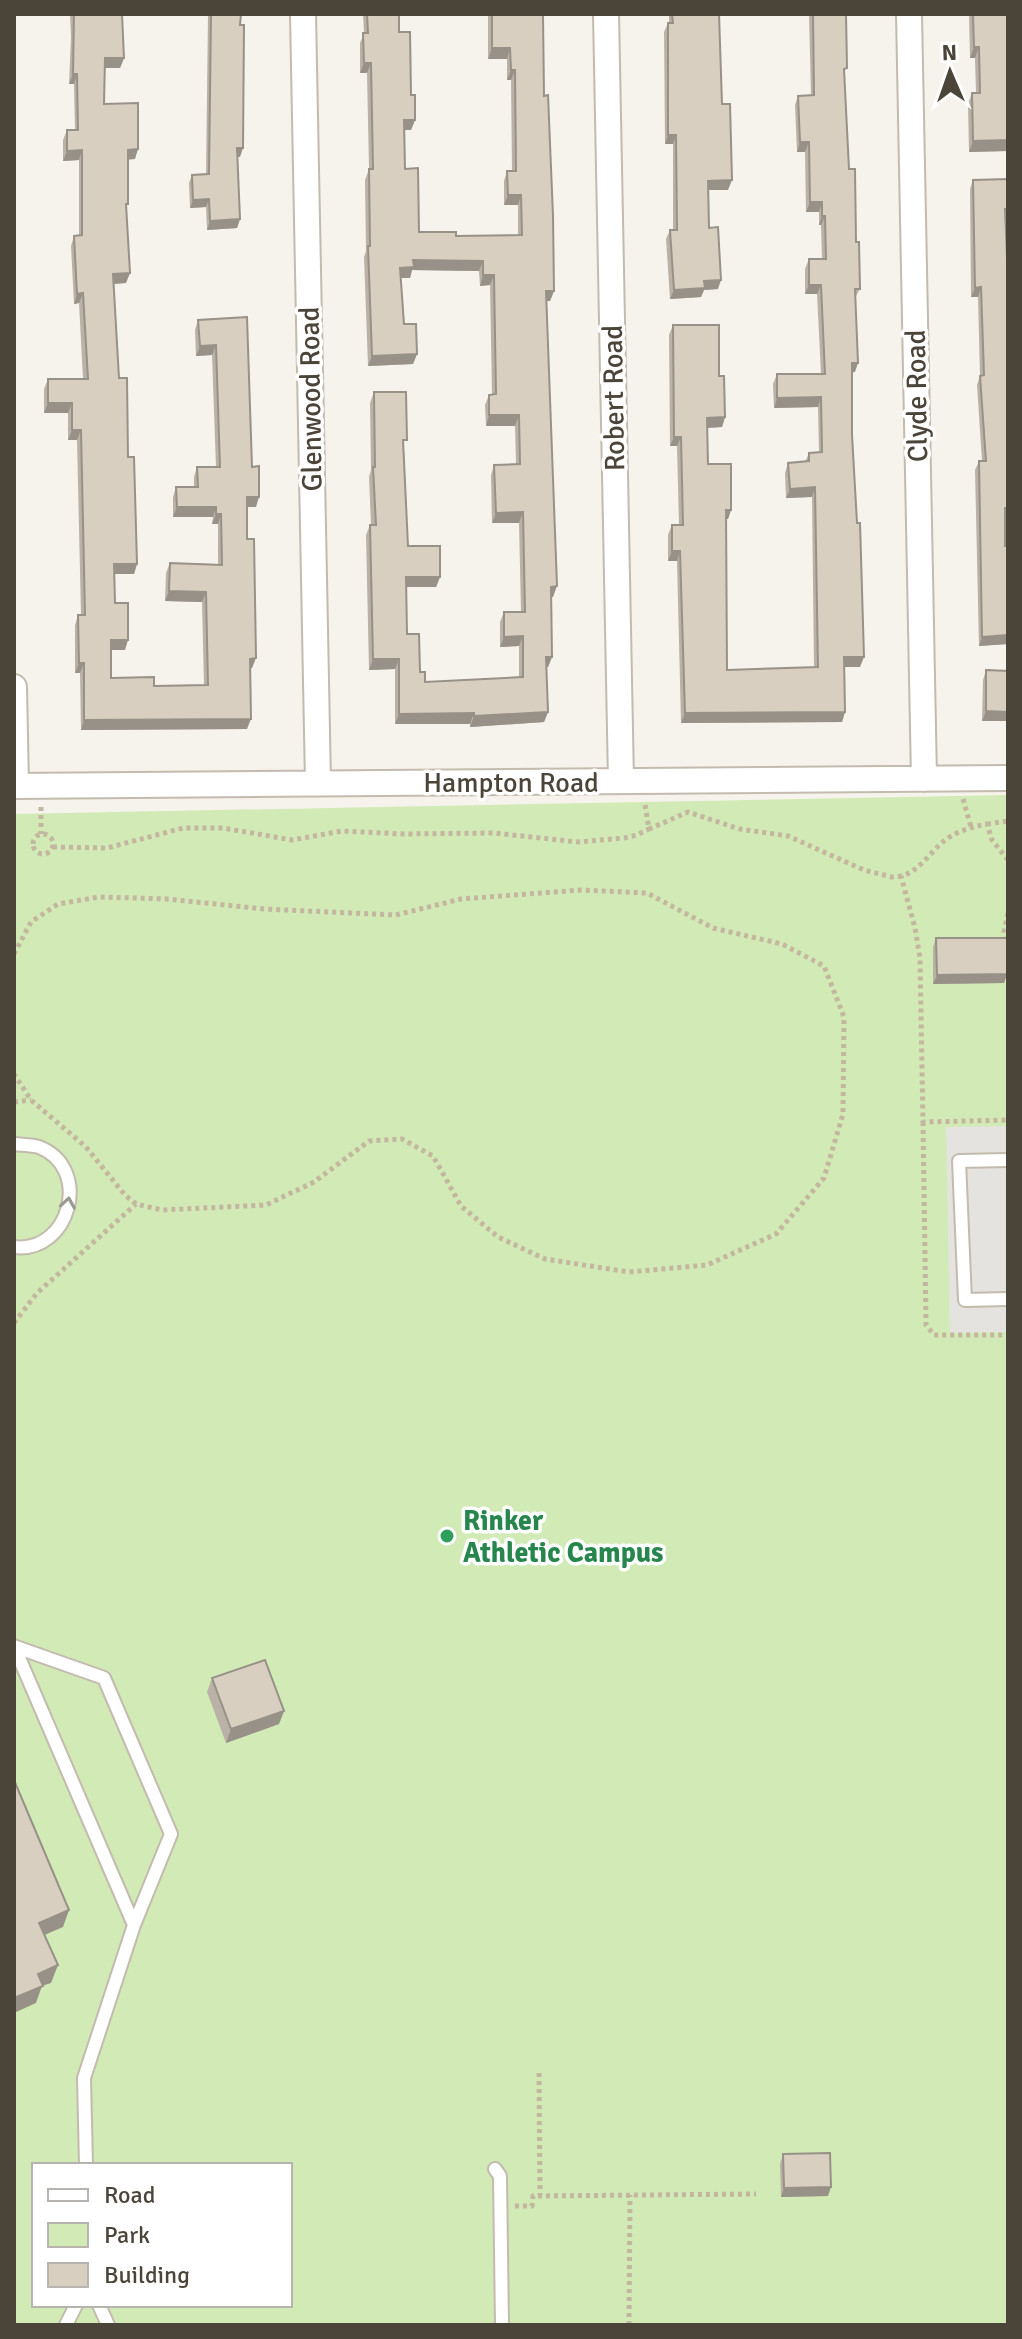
<svg xmlns="http://www.w3.org/2000/svg" width="1022" height="2339" viewBox="0 0 1022 2339" font-family="Signika,sans-serif">
  <style>
    .green { fill: #d2eab5; fill-rule: evenodd }
    .parking { fill: #e5e3e0 }
    .lines { fill: none; stroke-linecap: round; stroke-linejoin: round }
    .service-casing { stroke: #c2bbae; stroke-width: 16 }
    .minor-casing { stroke: #c2bbae; stroke-width: 28 }
    .path { stroke: #c4b79f; stroke-width: 5; stroke-dasharray: 4 4; stroke-linecap: butt }
    .service { stroke: #fff; stroke-width: 12 }
    .minor { stroke: #fff; stroke-width: 24 }
    .wall { fill: #bab2a6 }
    .shaded-wall { fill: #979187 }
    .building { fill: #d8cfc1; stroke: #979187; stroke-width: 2 }
    .oneway { stroke: #9c9892 }
    .leisure-dot { fill: #2e9e5b; stroke: #fff; stroke-width: 3 }
    .labels { text-anchor: middle; stroke-width: 7; stroke-linejoin: round; paint-order: stroke }
    .street-label { font-size: 28px; fill: #4b4439; stroke: #fff }
    .leisure-label { font-size: 28px; font-weight: bold; fill: #27864d; stroke: #fff; text-anchor: start }
  </style>
  <rect width="100%" height="100%" fill="#f6f3ec"/>
  <path class="green" d="M1008,795V2325H14V814ZM34,2165H290V2305H34Z"/>
  <path class="parking" d="M1008,1126V1332L950,1333L946,1127Z"/>
  <g class="lines">
    <defs>
      <path id="service" d="M14,1144C22,1145 32,1145 39,1147C93,1168 70,1254 14,1247
        M1008,1160L959,1161L965,1300L1008,1299
        M14,1646L134,1925L84,2078L86,2165
        M16,1647L104,1678L171,1834L134,1925
        M495,2169L500,2176L502,2325
        M99,2305L108,2325
        M66,2325L76,2305"/>
      <path id="minor" d="M303,14L318,783
        M606,14L621,781
        M909,14L924,779
        M14,687L16,786
        M14,786L1008,778"/>
    </defs>
    <use href="#service" class="service-casing"/>
    <use href="#minor" class="minor-casing"/>
    <path class="path" d="M963,799L971,827
      M645,805L649,829L688,812L740,829L788,836L864,870L892,877L901,876
      M41,807V834
      M987,824L1008,821
      M33 844a10 10 0 1 1 20 0a10 10 0 1 1-20 0Z
      M53,847L107,848L183,828H223L292,840L342,831L404,834L494,833L578,842L624,838L637,835L649,829
      M1008,860L992,840L987,824C971,827 958,831 945,840C931,851 919,872 901,876L915,928L920,958L923,1122L1008,1120
      M1008,913L1004,932L1008,959
      M14,954L31,922L58,904L99,897L167,899L264,909L396,915L461,899L581,890L647,893L713,928L782,944L824,966L844,1017L843,1114L824,1178L776,1234L707,1265L629,1272L545,1259L498,1237L461,1206L433,1156L402,1139L369,1141L314,1182L266,1205L162,1210L136,1204L125,1195L86,1147L31,1100L14,1074
      M14,1102L31,1100
      M923,1122L926,1325L934,1335H1008
      M14,1323L37,1293L136,1204
      M539,2073L540,2195
      M515,2206H532L533,2196L756,2194
      M629,2325L630,2195"/>
    <use href="#service" class="service"/>
    <use href="#minor" class="minor"/>
  </g>
  <path class="wall" d="M70,14H122L124,58L120,68H105L104,104L135,159H128L126,210V283L114,284L119,378L128,457L137,564L134,574H114L115,603L125,650H111V678L154,686L204,685L202,602L165,601L166,573L170,563L218,564V524H212L213,517H173V497L176,487H194V477L197,467H216L212,355L196,356L195,330L198,320L247,317L252,467L256,507H247L252,668H250L247,729L81,730L80,673H75V625L78,615H81L77,440H68V413H44V389L48,379H83L79,303L74,304L71,246L74,236L79,235V160L63,161V140L67,130H75L74,84H69L71,37Z
    M208,14H241L240,157H237L240,219L237,228L207,230L206,207L190,208L189,183L192,175L206,174Z
    M363,14H399V32L415,120L411,130H405V169L419,232L456,236L518,235V205H504V181L507,171H512L511,80H507V59H488V14H543L544,96L554,291L550,301H547L553,597H551L552,657L548,667H546L548,712L544,722L470,727V724H395V669L369,670L366,535L370,525H371L369,477L371,470L370,403L374,392L404,449L408,546L440,577L436,587H406L407,634L425,682L519,677V646L500,647V622L504,612H521L519,523H492L491,475L494,465L516,464L515,426H486L485,405L489,395H492L490,285L480,286L479,271L412,270L410,278H401L404,324L417,354L413,364L368,366L364,257L366,251L365,180L369,169L367,73H360V43L364,33Z
    M669,14H719L722,104L728,190H708L709,228L718,289L704,290L701,297L670,299L666,239L670,230H673V144H665L664,32L668,23H669Z
    M809,14H846L844,75L849,169L860,289L855,298V372H852V435L860,667H844L845,712L842,722L681,723L677,561H668V535L672,525H679L677,446H670L669,335L673,325L719,376L725,417L722,427L707,428L708,464L731,510L728,519H726L727,670L814,667L812,497L786,498L785,473L788,463L805,462L809,453L819,452L818,407L774,408L773,384L777,374H821L817,294H805V269L809,259H822L821,225H819V212H806L805,152H797L795,105L798,96L811,95Z
    M969,14H1008V147L1007,151L969,152L968,104L972,93H976L975,58H970Z
    M973,180L1006,218L1007,258H1008V517H1005V546H1008V644L979,646L975,470L979,461H982L977,385L980,376L978,297H971L970,189Z
    M986,670L1008,671V721H982L983,680Z
    M936,938L1007,974L1004,983L933,984V947Z
    M212,1678L284,1711L279,1724L226,1743L207,1692Z
    M783,2154L828,2196L781,2197L780,2164Z"/>
  <path class="shaded-wall" d="M974,47H979L975,58H970Z
    M492,48H510L507,59H488Z
    M105,58H124L120,68H101Z
    M364,63H371L367,73H360Z
    M511,70H515L511,80H507Z
    M73,74H77L74,84H69Z
    M404,120H415L411,130H401Z
    M668,135H676L673,144H665Z
    M1008,140L1007,151L969,152L973,141Z
    M800,142H809L805,152H797Z
    M237,148H243L240,157H234Z
    M138,149L135,159L125,160L128,150Z
    M82,150L79,160L63,161L67,151Z
    M732,180L728,190H705L708,181Z
    M508,195H521L518,205H504Z
    M209,199L206,207L190,208L193,200Z
    M810,202H822L819,212H806Z
    M822,216H825L821,225H819Z
    M240,219L237,228L207,230L210,221Z
    M413,260L483,261L479,271L412,270L410,278H397L400,268Z
    M130,273L126,283L110,284L113,274Z
    M483,275H494L490,285L480,286Z
    M721,280L718,289L704,290L701,297L670,299L674,290L704,281Z
    M809,285H821L817,294H805Z
    M981,287L978,297H971L975,288Z
    M546,291H554L550,301H543Z
    M83,293L79,303L74,304L77,294Z
    M216,345L212,355L196,356L200,346Z
    M417,354L413,364L368,366L372,356Z
    M852,363H858L855,372L848,373Z
    M821,397L818,407L774,408L777,398Z
    M48,403H72L68,413H44Z
    M489,415H519L515,426H486Z
    M725,417L722,427L704,428L707,418Z
    M72,430H81L77,440H68Z
    M674,437H681L677,446H670Z
    M815,487L812,497L786,498L790,489Z
    M247,497H259L256,507H243Z
    M177,507H216L213,517H173Z
    M1005,508H1008V517H1001Z
    M726,510H731L728,519H722Z
    M523,512L519,523H492L496,513Z
    M216,514H221L218,524H212Z
    M672,551H680L677,561H668Z
    M114,564H137L134,574H111Z
    M406,577H440L436,587H403Z
    M557,586L553,597H547L551,587Z
    M169,591L206,592L202,602L165,601Z
    M1008,635V644L979,646L982,637Z
    M523,636L519,646L500,647L504,637Z
    M111,640H128L125,650H107Z
    M546,657H552L548,667H542Z
    M844,657H864L860,667H841Z
    M256,658L252,668H246L250,659Z
    M373,659H399L395,669L369,670Z
    M79,663H84L80,673H75Z
    M986,711L1008,712V721H982Z
    M548,712L544,722L470,727L474,716Z
    M845,712L842,722L681,723L685,713Z
    M474,713L470,724H395L399,714Z
    M251,719L247,729L81,730L84,720Z
    M1007,974L1004,983L933,984L937,975Z
    M284,1711L279,1724L226,1743L231,1729Z
    M69,1910L63,1927L33,1940L39,1923Z
    M58,1965L51,1983L42,1986L36,2003L14,2013V1998L38,1974Z
    M831,2187L828,2196L781,2197L784,2188Z"/>
  <path class="building" d="M74,14H122L124,58H105L104,104L138,103V149L128,150V204H126L130,273L113,274L119,378H127L128,457H134L137,564H114L115,603H128V640H111V678L154,677V686L208,685L206,592L169,591L170,563L222,565L221,514H216V507H177L176,487H198L197,467H220L216,345L200,346L198,320L247,317L252,467L259,466V497H247V539H254L256,658L250,659L251,719L84,720V663H79L78,615H85L81,430H72V403H48V379H88L83,293L77,294L74,236L82,235V150L67,151V130H78L77,74H73Z
    M211,14H241L240,25H244L243,148H237L240,219L210,221L209,199L193,200L192,175L209,174Z
    M367,14H399V32H410L411,95H415V120H404L405,169L418,168L419,232H456V236L522,235L521,195H508L507,171H516L515,70H511L510,48H492V14H543L544,96L548,95L553,216L554,291H546L557,586L551,587L552,657H546L548,712L474,716V713L399,714V659H373L370,525H376L373,467H375L374,392H406L407,440H403L408,546H440V577H406L407,634H419L420,672H425V682L523,677V636L504,637V612H525L523,512L496,513L494,465L520,464L519,415H489V395L496,394L494,275H483V261L413,260L414,267L400,268L404,324H416L417,354L372,356L368,246H370L369,169H373L371,63H364L363,33H368Z
    M672,14H719L722,104H730L732,180L708,181L709,228L718,227L721,280L704,281L705,288L674,290L670,230H677L676,135H668V23H673Z
    M813,14H846L847,68L844,69L849,169H855L856,242H859L860,289H855L858,363H852V435L857,523H860L864,657H844L845,712L685,713L680,551H672V525H683L681,437H674L673,325H719V376H724L725,417L707,418L708,464H731V510H726L727,670L818,667L815,487L790,489L788,463L809,461V453L822,452L821,397L777,398V374H825L821,285H809V259H826L825,216H822V202H810L809,142H800L798,96L814,95Z
    M973,14H1008V140L973,141L972,93H980L979,47H974Z
    M1008,179V209H1005L1007,258H1008V508H1005V546H1008V635L982,637L979,461H986L980,376L984,375L981,287L975,288L973,180Z
    M986,670L1008,671V712L986,711Z
    M936,938H1007V974L937,975Z
    M265,1660L284,1711L231,1729L212,1678Z
    M14,1780L69,1910L39,1923L58,1965L38,1974L43,1986L14,1998Z
    M830,2153L831,2187L784,2188L783,2154Z"/>
  <defs><path id="oneway-chevron" d="M-2-3.5L2.5 0L-2 3.5" fill="none" stroke-width="1.6" stroke-linecap="round" stroke-linejoin="round" transform="scale(2)"/></defs>
  <use class="oneway" href="#oneway-chevron" transform="translate(68 1203) rotate(-81)"/>
  <circle class="leisure-dot" cx="447" cy="1536" r="8"/>
  <g class="labels">
    <g class="street-label">
      <text transform="translate(916 396) rotate(-91)" y="10">Clyde Road</text>
      <text transform="translate(613 398) rotate(-91)" y="10">Robert Road</text>
      <text transform="translate(310 399) rotate(-91)" y="10">Glenwood Road</text>
      <text x="511" y="792">Hampton Road</text>
    </g>
    <g class="leisure-label">
      <text x="463" y="1530">Rinker<tspan x="463" dy="32">Athletic Campus</tspan></text>
    </g>
  </g>
  <rect width="1022" height="2339" fill="none" stroke="#4b4439" stroke-width="32"/>
  <rect x="32" y="2163" width="260" height="144" fill="#ffffff" stroke="#b7b4b0" stroke-width="2"/>
  <rect x="48" y="2189" width="40" height="12" fill="#ffffff" stroke="#b7b4b0" stroke-width="2"/>
  <text x="104" y="2203" font-size="24" fill="#4b4439">Road</text>
  <rect x="48" y="2223" width="40" height="24" fill="#d2eab5" stroke="#b7b4b0" stroke-width="2"/>
  <text x="104" y="2243" font-size="24" fill="#4b4439">Park</text>
  <rect x="48" y="2263" width="40" height="24" fill="#d8cfc1" stroke="#b7b4b0" stroke-width="2"/>
  <text x="104" y="2283" font-size="24" fill="#4b4439">Building</text>
  <g transform="translate(950 72) rotate(358)" stroke="#ffffff" stroke-width="6" paint-order="stroke">
  <path d="M0-6L14 30L0 20L-14 30Z" fill="#4b4439"/>
  <text y="-12" font-size="22" font-weight="bold" text-anchor="middle" fill="#4b4439">N</text>
  </g>
</svg>
